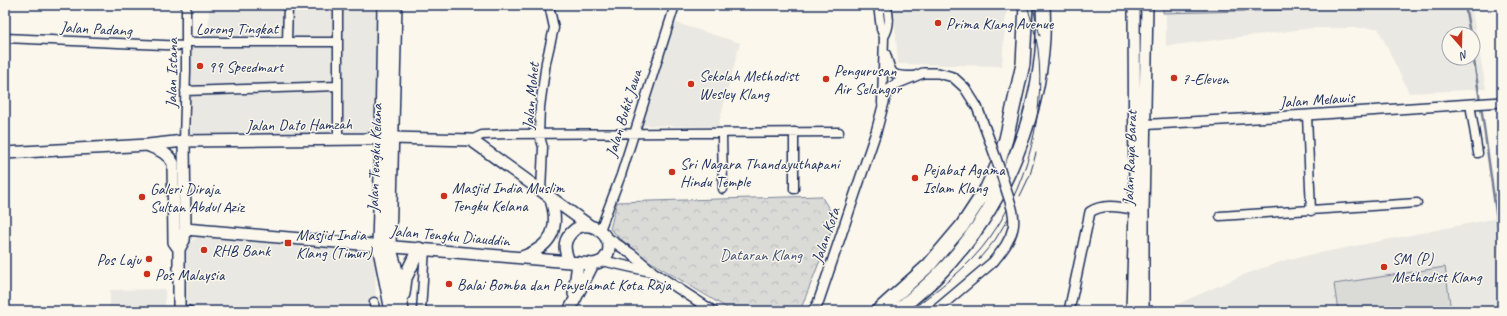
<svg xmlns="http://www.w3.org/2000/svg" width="1507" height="316" viewBox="0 0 1507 316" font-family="Caveat,sans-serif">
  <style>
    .built { fill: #eae8e2; fill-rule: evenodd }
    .green { fill: #dadad7; stroke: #7a849a }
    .park { fill: url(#park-crowns); stroke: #7a849a }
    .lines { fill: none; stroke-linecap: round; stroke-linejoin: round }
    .stream { stroke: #747e96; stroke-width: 2.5 }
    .minor-casing { stroke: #1b2f5e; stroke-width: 11 }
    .tertiary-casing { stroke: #1b2f5e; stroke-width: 12 }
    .secondary-casing { stroke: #1b2f5e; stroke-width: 14 }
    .trunk-casing { stroke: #1b2f5e; stroke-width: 16 }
    .minor { stroke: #fbf7ec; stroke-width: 8 }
    .tertiary { stroke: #fbf7ec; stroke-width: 9 }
    .secondary { stroke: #fbf7ec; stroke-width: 11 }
    .trunk { stroke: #fbf7ec; stroke-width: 13 }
    .tram { stroke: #1b2f5e; stroke-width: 1 }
    .tertiary-bridge-casing { stroke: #1b2f5e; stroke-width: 12; stroke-linecap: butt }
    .tertiary-bridge { stroke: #fbf7ec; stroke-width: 9 }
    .poi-dot { fill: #c8321e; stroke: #fbf7ec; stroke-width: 1.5 }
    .labels { text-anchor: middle; stroke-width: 3; stroke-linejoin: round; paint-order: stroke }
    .poi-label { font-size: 16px; fill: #1b2f5e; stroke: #fbf7ec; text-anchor: start }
    .street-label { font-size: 16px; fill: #1b2f5e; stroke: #fbf7ec }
    .park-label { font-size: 16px; fill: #415176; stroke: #fbf7ec }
  </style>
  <defs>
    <pattern id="park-crowns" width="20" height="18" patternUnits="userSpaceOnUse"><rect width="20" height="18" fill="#dadad7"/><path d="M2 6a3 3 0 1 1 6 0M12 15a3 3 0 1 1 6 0" fill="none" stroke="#babbbb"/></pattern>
  </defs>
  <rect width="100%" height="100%" fill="#fbf7ec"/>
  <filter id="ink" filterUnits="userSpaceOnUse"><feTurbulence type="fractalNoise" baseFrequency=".025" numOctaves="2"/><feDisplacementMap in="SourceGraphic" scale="8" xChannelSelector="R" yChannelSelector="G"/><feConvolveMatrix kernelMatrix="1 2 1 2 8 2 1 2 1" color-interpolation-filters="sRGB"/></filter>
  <g filter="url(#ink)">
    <path class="built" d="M209,5H380L378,133L191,136L189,45H208Z
      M892,5H1008L1005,23L1002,66L898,64L894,11Z
      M1166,5H1471L1486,89L1409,93L1378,28H1313L1166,46ZM1449,34H1473V58H1449Z
      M673,22L740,43L718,127L639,125Z
      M1502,217V311H1162L1243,275L1289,259Z
      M200,235L369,250L375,257L376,311H186L185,250L189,243Z
      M165,289V311H110V290Z"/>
    <path class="green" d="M1163,5H1296L1295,10L1163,13Z
      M1445,267L1451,311H1338L1334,284Z"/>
    <path class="park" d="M821,196L836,220L800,311H732L636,253L610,229L617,202Z"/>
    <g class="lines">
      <path class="stream" d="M1465,5L1470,34
        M1473,54L1480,101
        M1481,106L1502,255"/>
      <defs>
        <path id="minor" d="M338,5V139
          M878,5L881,29L884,37L882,103
          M884,37C890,27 890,16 886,5
          M5,38L186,46
          M186,42H338
          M287,42L288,5
          M886,54C892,75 890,76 914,76
          M185,91L337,86
          M1470,104L1478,153
          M1307,115L1311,211
          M794,132V189
          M722,133L723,189
          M471,140L482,135L507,134L839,132
          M184,141L186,70V5
          M541,191L543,147L539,134L540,107L546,62L554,28L549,5
          M1220,216L1417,203
          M600,230L621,175L675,5
          M374,302L375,311
          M179,309L189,311
          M421,311L425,249"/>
        <path id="tertiary" d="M1138,125L1307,115L1502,102
          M605,236L633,255L652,271
          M604,261L653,272L713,311
          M813,311L818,303L876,132L887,91L896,84L923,73H938L953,77L965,88L977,107
          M935,311L993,262
          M1069,311L1090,212C1104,202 1125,208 1142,211"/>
        <path id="secondary" d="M149,146C159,150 168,153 173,163L174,242L179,249
          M5,153L148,145L184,141L364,139L392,138L471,140L590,226
          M185,229L593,264C597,263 602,262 604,259C621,242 590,212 571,233C562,243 565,251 569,262
          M522,257C552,246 561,228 550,197
          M574,294L578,263
          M179,311V249L184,240L185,229L184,141
          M569,311L593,264
          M1132,311L1135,210L1134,5
          M1143,311V211L1147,5"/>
        <path id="trunk" d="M384,5L382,138L379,245L392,311
          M395,5L389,246L395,267L402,311
          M403,294L405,278L419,249
          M878,311L929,265L962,226L987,188L998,164L1006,139L1023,64L1026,5
          M897,311C910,300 924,289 936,277C1005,209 1048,103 1043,5"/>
      </defs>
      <use href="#minor" class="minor-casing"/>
      <use href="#tertiary" class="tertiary-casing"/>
      <use href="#secondary" class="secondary-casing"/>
      <use href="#trunk" class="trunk-casing"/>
      <use href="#minor" class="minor"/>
      <use href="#tertiary" class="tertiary"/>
      <use href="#secondary" class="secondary"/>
      <use href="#trunk" class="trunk"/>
      <path class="tram" d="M1033,7L1040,36
        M1020,196L1030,175L1036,153
        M979,259L995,240L1012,212
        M910,311C931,294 954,278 973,258C1022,206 1047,121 1038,49C1036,35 1031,19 1027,5"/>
      <defs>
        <path id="tertiary-bridge" d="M977,107C987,133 997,159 1005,186C1009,200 1016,214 1013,228C1010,242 1001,252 993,262"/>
      </defs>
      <use href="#tertiary-bridge" class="tertiary-bridge-casing"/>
      <use href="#tertiary-bridge" class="tertiary-bridge"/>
    </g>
  </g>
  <g class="poi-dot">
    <circle cx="938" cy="23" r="4"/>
    <circle cx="200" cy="66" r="4"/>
    <circle cx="1174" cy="78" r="4"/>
    <circle cx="826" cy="79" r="4"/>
    <circle cx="691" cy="84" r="4"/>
    <circle cx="672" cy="172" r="4"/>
    <circle cx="915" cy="178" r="4"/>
    <circle cx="444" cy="196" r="4"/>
    <circle cx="142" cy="197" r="4"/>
    <rect x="284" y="239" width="8" height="8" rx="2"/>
    <circle cx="204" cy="250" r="4"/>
    <circle cx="149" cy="259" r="4"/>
    <circle cx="1384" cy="267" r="4"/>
    <circle cx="147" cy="274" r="4"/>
    <circle cx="449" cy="284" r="4"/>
  </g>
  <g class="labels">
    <g class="poi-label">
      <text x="946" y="29">Prima Klang Avenue</text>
      <text x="208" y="72">99 Speedmart</text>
      <text x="834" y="76">Pengurusan<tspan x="834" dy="18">Air Selangor</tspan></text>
      <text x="699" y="81">Sekolah Methodist<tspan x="699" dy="18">Wesley Klang</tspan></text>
      <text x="1182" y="84">7-Eleven</text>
      <text x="680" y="169">Sri Nagara Thandayuthapani<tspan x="680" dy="18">Hindu Temple</tspan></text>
      <text x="923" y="175">Pejabat Agama<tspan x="923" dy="18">Islam Klang</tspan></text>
      <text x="452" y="193">Masjid India Muslim<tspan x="452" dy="18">Tengku Kelana</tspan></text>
      <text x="150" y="194">Galeri Diraja<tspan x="150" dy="18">Sultan Abdul Aziz</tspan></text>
      <text x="296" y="240">Masjid India<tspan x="296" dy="18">Klang (Timur)</tspan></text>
      <text x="212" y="256">RHB Bank</text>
      <text x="1392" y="264">SM (P)<tspan x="1392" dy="18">Methodist Klang</tspan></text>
      <text x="141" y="265" text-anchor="end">Pos Laju</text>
      <text x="155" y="280">Pos Malaysia</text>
      <text x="457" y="290">Balai Bomba dan Penyelamat Kota Raja</text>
    </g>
    <g class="street-label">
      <text transform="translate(96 28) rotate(3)" y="6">Jalan Padang</text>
      <text x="237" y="34">Lorong Tingkat</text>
      <text transform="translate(171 73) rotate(-89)" y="6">Jalan Istana</text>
      <text transform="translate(530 96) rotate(-85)" y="6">Jalan Mohet</text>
      <text transform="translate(1317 99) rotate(-4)" y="6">Jalan Melawis</text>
      <text transform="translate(623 113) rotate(-73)" y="6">Jalan Bukit Jawa</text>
      <text transform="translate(299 124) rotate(-1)" y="6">Jalan Dato Hamzah</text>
      <text transform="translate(374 158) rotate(-88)" y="6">Jalan Tengku Kelana</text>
      <text transform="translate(1129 158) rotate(-88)" y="6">Jalan Raya Barat</text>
      <text transform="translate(450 235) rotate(5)" y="6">Jalan Tengku Diauddin</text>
      <text transform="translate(825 235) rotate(-71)" y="6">Jalan Kota</text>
    </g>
    <g class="park-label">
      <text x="761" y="260">Dataran Klang</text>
    </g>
  </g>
  <rect width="1507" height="316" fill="none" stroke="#fbf7ec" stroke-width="20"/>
  <rect x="10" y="10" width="1487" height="296" fill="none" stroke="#1b2f5e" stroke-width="1.5" filter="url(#ink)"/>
  <g transform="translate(1461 46) rotate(160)"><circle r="19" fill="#fbf7ec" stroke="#a1a7b3"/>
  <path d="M0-3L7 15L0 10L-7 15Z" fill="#c8321e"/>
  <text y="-6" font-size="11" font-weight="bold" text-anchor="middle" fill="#1b2f5e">N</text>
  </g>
</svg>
